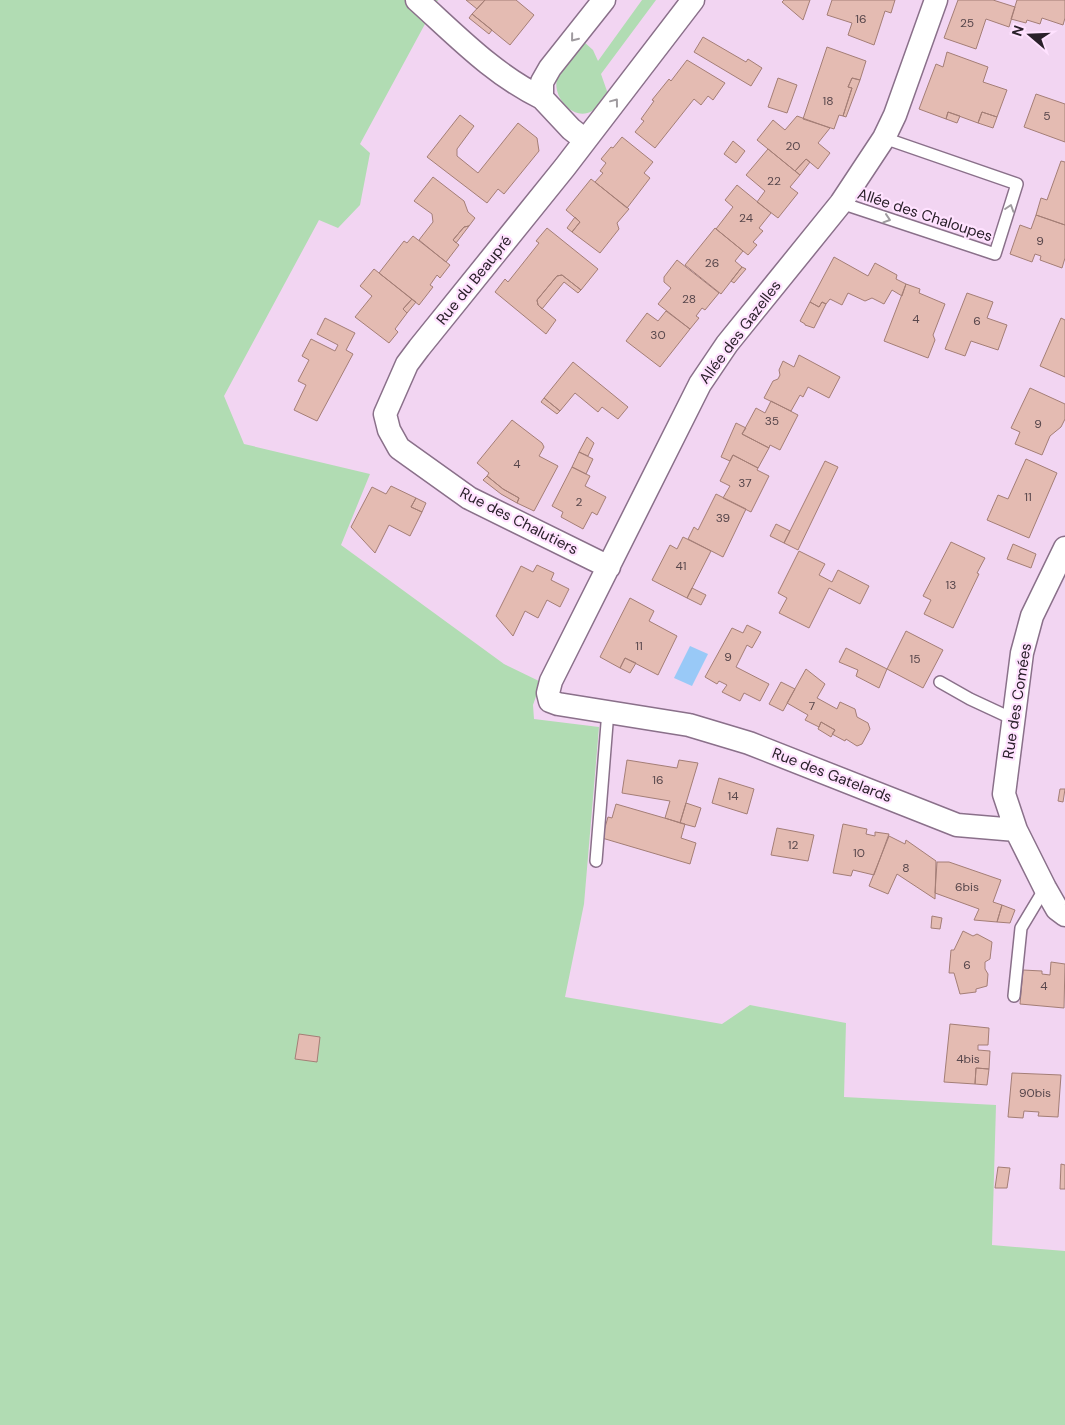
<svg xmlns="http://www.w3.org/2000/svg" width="1065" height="1425" viewBox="0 0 1065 1425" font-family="'DM Sans',sans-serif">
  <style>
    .green { fill: #b1dcb3 }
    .water { fill: #99c9f7 }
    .building { fill: #e4bbb2; stroke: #a47e76 }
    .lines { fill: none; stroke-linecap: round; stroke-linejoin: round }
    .service-casing { stroke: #8a708a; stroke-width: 14 }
    .minor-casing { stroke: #8a708a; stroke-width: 25 }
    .service { stroke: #fff; stroke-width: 11 }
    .minor { stroke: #fff; stroke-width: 22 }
    .oneway { stroke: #9f9b9f }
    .labels { text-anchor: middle; stroke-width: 4.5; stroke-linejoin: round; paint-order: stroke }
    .number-label { font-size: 12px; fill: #58474c }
    .street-label { font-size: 15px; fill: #2a202a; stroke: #ffe2ff }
  </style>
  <rect width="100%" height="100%" fill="#f2d5f2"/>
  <path class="green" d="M0,0H438L360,144L370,153L360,205L338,228L319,220L224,396L244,444L370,474L341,545L504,664L541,682L533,705L534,719L599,727L584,904L565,997L722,1024L750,1005L846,1023L844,1097L996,1105L992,1245L1065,1251V1425H0Z
    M642,0H656L601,74L608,94C603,100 599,108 592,111C574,122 552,97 557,79C560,65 574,52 583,41L593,50L598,61Z"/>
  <path class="water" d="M690,646L708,654L692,686L674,678Z"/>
  <path class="building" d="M466,0H485L477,9Z
    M485,0H516L534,15L510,45L472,14Z
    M784,0H810L803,20L782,2Z
    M832,0H895L891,13L885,11L874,45L848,35L852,23L827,15Z
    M958,0H993L1015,7L1009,27L986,19L976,49L944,38Z
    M1017,0H1065V18L1063,25L1042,18L1040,24L1027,20L1026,23L1011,19Z
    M472,14L492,30L489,34L469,18Z
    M703,37L746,62L748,59L762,68L751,86L694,52Z
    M827,47L866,61L860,80L852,78L848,87L852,88L843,116L839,115L834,129L803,119Z
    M947,52L988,67L983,82L1007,90L997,117L982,112L978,123L948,112L946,119L919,109L936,64L943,67Z
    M687,60L725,83L713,100L708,96L701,105L694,99L655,148L635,132L644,121L641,119L654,101L652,100L669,79L671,81Z
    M778,78L797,85L787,113L768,107Z
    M852,78L860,80L846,117L843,116L852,88L848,87Z
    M1036,94L1065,104V142L1024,127Z
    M948,112L960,116L957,123L946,119Z
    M982,112L997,117L993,128L978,123Z
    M460,115L474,126L457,149V156L478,173L518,123L537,138L539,151L504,194L498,189L487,203L427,157Z
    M797,116L830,128L818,143L830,153L818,169L806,159L795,171L757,140L773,120L785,130Z
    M622,137L653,162L644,173L650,178L627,208L595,182L603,173L600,171L606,163L601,159L611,147L613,148Z
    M733,141L745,151L736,163L724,154Z
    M768,149L800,175L790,187L798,193L778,218L757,202L765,191L746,175Z
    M806,159L810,162L800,175L795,171Z
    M1061,161L1065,162V225L1036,215L1041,198L1047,200Z
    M433,177L464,201L468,212L475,218L469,226L464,227L453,240L459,245L446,262L419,240L433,222L432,214L414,201Z
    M591,179L629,209L617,223L619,229L600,253L572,232L580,222L566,210Z
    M737,185L771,213L759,228L763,231L753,242L757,245L748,255L716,229L733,207L725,200Z
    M1036,215L1065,225V258L1062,268L1040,260L1041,256L1035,254L1032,262L1010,254L1020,225L1031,229Z
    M575,217L580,222L572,232L567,228Z
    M469,226L456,243L453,240L464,227Z
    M547,228L598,269L581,290L562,275L557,276L537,300L538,305L556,320L546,334L495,292L505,279L508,282L539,243L536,241Z
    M715,228L743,251L735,261L742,267L721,294L685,265Z
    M413,236L450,265L440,278L437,275L430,285L433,287L419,305L379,273L404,241L407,243Z
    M834,257L868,276L875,263L897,275L896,279L906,284L902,296L892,290L884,304L872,298L865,301L848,293L842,305L830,299L826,304L822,302L819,307L810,302Z
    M677,260L719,293L705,310L702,308L696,316L699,318L690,329L658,304L671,288L664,282V277Z
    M742,267L746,269L734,283L731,281Z
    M374,269L412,299L403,309L407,313L395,329L398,332L389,343L355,317L372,296L360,286Z
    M562,275L581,290L578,293L564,282L542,309L538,305L537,300L557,276Z
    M906,284L920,289L919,293L945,304L933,335L935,340L928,358L884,341Z
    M967,293L993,302L987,318L1007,325L998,350L971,341L965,356L945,349Z
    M412,299L416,302L407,313L403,309Z
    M810,302L819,307L822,302L826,304L814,328L805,325V324L800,321Z
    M666,311L690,329L660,367L626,341L647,313L658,321Z
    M325,318L355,333L346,350L353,354L317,421L294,410L306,385L298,381L309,360L302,356L311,339L335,351L338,345L317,334Z
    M1061,318L1065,320V377L1040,366Z
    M799,355L840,377L829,398L808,387L803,397L800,395L791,411L764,398L773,381L778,379L780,375L779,370L783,361L794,367Z
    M573,362L628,407L618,419L602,407L598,412L575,393L560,411L544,398Z
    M1030,388L1065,404V419L1061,427L1050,436L1042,455L1015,444L1020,432L1011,428Z
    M544,398L560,411L557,414L541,402Z
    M771,401L798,415L780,450L770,445L769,448L742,434L756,408L765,413Z
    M512,420L542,443L544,447L539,456L558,466L534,511L517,503L519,498L503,489L487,476L489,473L477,463Z
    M736,423L746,428L742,434L769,448L758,468L733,455L730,461L721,457Z
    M587,437L594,443L588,456L579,452Z
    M579,452L593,459L586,474L572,467Z
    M733,455L758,468L757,470L769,476L751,512L723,498L730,486L720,481Z
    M1026,459L1057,473L1029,538L987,520L998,495L1008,499Z
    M825,461L838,467L798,550L784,543Z
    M572,467L590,476L585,486L606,497L597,515L592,512L583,529L561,517L563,512L552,506Z
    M487,476L503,489L519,498L517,503L501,494L483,480Z
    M391,486L416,498L411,507L422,512L410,536L389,525L375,553L351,527L372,487L386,494Z
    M716,494L746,509L723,557L688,539L694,527L698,530Z
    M416,498L426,503L422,512L411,507Z
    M776,524L790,531L784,543L770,536Z
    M683,537L711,551L687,598L652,580L670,545L677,549Z
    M951,542L985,558L977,573L979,574L953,628L924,614L931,600L923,596Z
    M1013,544L1036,554L1031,568L1007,559Z
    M799,551L825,564L819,575L832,582L838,570L869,586L860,604L829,588L809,628L779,613L787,598L778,593Z
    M537,565L554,573L551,580L569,589L560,607L547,600L538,618L525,611L513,636L496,616L521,566L533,572Z
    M692,588L706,595L701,605L687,598Z
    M630,598L654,611L649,621L677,636L658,675L625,658L620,668L600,657Z
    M747,625L761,632L752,648L747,645L736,667L769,684L760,701L744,693L740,701L722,692L727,685L719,681L717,684L705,677L732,628L743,633Z
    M906,631L943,650L923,688L887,669Z
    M846,648L887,669L879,688L856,676L858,670L839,662Z
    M625,658L636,663L630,673L620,668Z
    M806,669L825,684L817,698L837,709L840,702L855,709L857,717L868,723L870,729L862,744L857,746L846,739L845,741L832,734L835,730L821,722L819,727L805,720L808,715L787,703Z
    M781,682L795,689L783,711L769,704Z
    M821,722L835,730L831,737L818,729Z
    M627,760L677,768L679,760L698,763L680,823L665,818L670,801L622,793Z
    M719,778L754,789L747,814L712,803Z
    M1060,789H1065L1063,802L1058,801Z
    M686,803L701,808L695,827L680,823Z
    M616,804L685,824L681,838L696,843L690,864L602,838L608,817L612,818Z
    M843,824L867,829L866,834L875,836V832L889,834L874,875L853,870L851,876L833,873Z
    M777,828L814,835L808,861L771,855Z
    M889,836L905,844L906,840L936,861L935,899L897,874L888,894L869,886Z
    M937,862H949L1001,880L993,902L1002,905L997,922L974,920L979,909L935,893Z
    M1002,905L1015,910L1010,923L997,922Z
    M932,916L942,918L940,929L931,928Z
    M963,931L973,936L977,934L992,942L990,959L985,962V969L988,974L987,986L976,989V992L960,994L954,973H949L951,950H954Z
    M1051,962L1065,964L1064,1008L1020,1004L1023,970L1042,971V974L1050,975Z
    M950,1024L989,1028L988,1045H978V1050L990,1051L989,1069L976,1068L975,1084L944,1082Z
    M299,1034L320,1037L317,1062L295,1059Z
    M976,1068L989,1069L987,1085L975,1084Z
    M1012,1073L1061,1075L1058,1117L1038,1116L1039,1112L1024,1111L1023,1118L1008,1117Z
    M1061,1164L1065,1165V1189H1060Z
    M998,1167L1010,1168L1007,1188H995Z"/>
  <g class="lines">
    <defs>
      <path id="service" d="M841,203L995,254L1017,184L884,138
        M940,682L970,699L1013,719
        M596,861L608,711
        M1014,996L1021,928L1045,888"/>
      <path id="minor" d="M417,0C456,35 494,75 542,98
        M936,0L895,115L884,138L841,203L727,344L700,384L551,681L548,693L550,701L558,704L689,725L749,743L957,825L1016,830
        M585,140L571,129L542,98V82L550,68L604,0
        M1065,548L1032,616L1022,653L1004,794L1016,830L1045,888L1057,909L1065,915
        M609,567L469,498L399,448L389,430L385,414L407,364L419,348L565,167L693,0"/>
    </defs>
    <use href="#service" class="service-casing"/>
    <use href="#minor" class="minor-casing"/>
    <use href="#service" class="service"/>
    <use href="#minor" class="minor"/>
  </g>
  <defs><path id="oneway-chevron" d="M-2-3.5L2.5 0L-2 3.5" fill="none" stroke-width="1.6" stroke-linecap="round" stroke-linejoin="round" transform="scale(1.25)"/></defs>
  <g class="oneway">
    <use href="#oneway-chevron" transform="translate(574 38) rotate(129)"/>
    <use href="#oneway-chevron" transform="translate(615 102) rotate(-53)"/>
    <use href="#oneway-chevron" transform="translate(1010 208) rotate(-72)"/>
    <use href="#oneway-chevron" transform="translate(887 219) rotate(18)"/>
  </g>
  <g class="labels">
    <g class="number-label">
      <text x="861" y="23">16</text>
      <text x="967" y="27">25</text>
      <text x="828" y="105">18</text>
      <text x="1047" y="120">5</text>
      <text x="793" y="150">20</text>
      <text x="774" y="185">22</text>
      <text x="746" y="222">24</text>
      <text x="1040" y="245">9</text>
      <text x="712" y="267">26</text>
      <text x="689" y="303">28</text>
      <text x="916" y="323">4</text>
      <text x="977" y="325">6</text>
      <text x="658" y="339">30</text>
      <text x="772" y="425">35</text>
      <text x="1038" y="428">9</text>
      <text x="517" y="468">4</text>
      <text x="745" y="487">37</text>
      <text x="1028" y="501">11</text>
      <text x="579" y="506">2</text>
      <text x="723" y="522">39</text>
      <text x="681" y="570">41</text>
      <text x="951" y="589">13</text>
      <text x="639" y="650">11</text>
      <text x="728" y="661">9</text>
      <text x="915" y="663">15</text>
      <text x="812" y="710">7</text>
      <text x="658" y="784">16</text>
      <text x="733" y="800">14</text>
      <text x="793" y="849">12</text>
      <text x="859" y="857">10</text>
      <text x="906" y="872">8</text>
      <text x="967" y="891">6bis</text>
      <text x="967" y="969">6</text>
      <text x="1044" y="990">4</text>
      <text x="968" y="1063">4bis</text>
      <text x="1035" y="1097">90bis</text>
    </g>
    <g class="street-label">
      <text transform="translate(925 215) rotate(18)" y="5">Allée des Chaloupes</text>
      <text transform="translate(474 280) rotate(-51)" y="5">Rue du Beaupré</text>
      <text transform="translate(740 332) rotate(-53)" y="5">Allée des Gazelles</text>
      <text transform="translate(519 521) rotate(27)" y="5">Rue des Chalutiers</text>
      <text transform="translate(1017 701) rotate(-81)" y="5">Rue des Comées</text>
      <text transform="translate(832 775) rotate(21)" y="5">Rue des Gatelards</text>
    </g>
  </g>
  <g transform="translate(1030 35) rotate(289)" stroke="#ffe2ff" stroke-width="4" paint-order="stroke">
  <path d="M0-4L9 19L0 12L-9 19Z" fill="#2a202a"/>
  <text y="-8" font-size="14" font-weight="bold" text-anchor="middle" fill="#2a202a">N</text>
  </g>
</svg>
